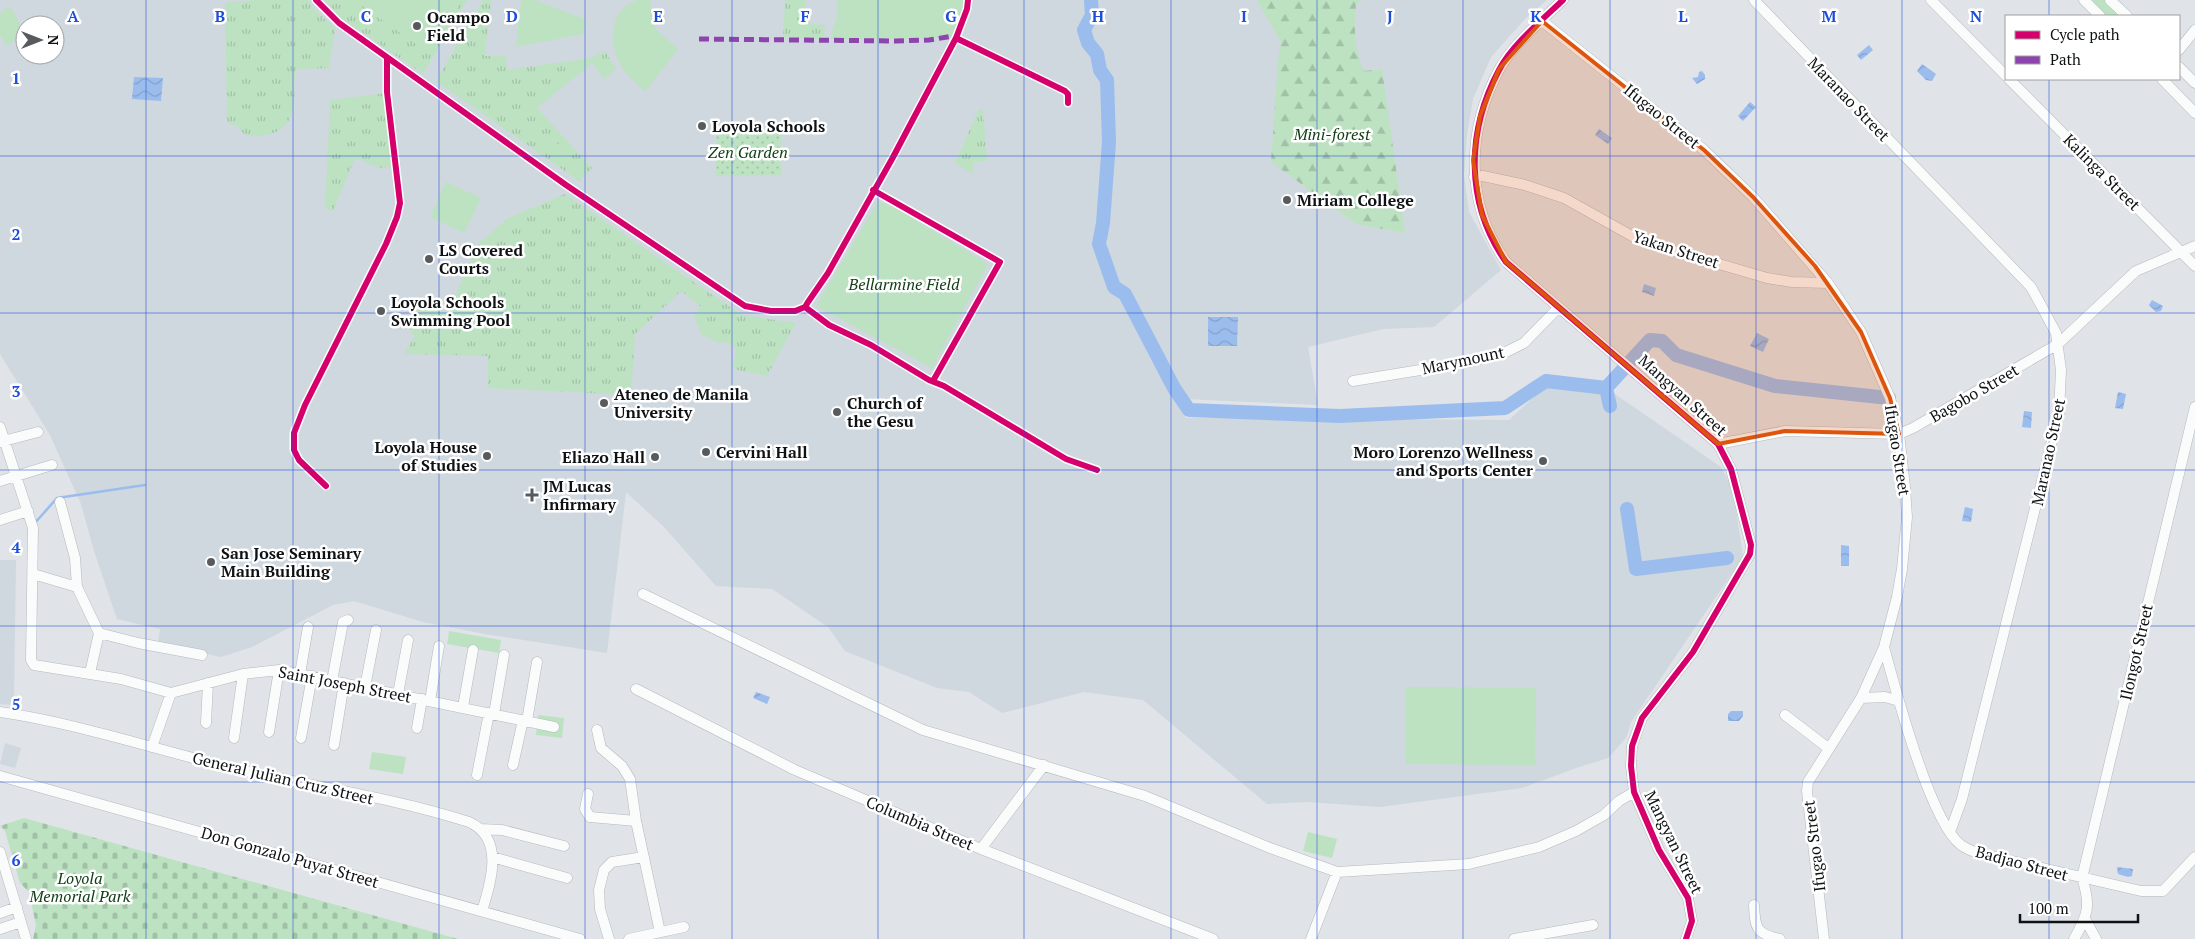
<svg xmlns="http://www.w3.org/2000/svg" width="2195" height="939" viewBox="0 0 2195 939" font-family="'PT Serif',serif">
  <style>
    .built { fill: #cfd7df; fill-rule: evenodd }
    .grass { fill: url(#grass-tufts) }
    .forest { fill: url(#forest-firs) }
    .cemetery { fill: url(#cemetery-stones) }
    .park { fill: #bde2c2 }
    .garden { fill: url(#garden-dots) }
    .water { fill: url(#water-waves) }
    .lines { fill: none; stroke-linecap: round; stroke-linejoin: round }
    .stream { stroke: #9bbdee; stroke-width: 2.5 }
    .river { stroke: #9bbdee; stroke-width: 14 }
    .minor-casing { stroke: #b6b9bc; stroke-width: 11 }
    .minor { stroke: #fafbfb; stroke-width: 10 }
    .quiet { stroke: #8e44ad; stroke-width: 5; stroke-dasharray: 10 5; stroke-linecap: butt }
    .cycleway-casing { stroke: #fff; stroke-width: 9 }
    .cycleway { stroke: #d6006c; stroke-width: 6 }
    .marked { fill: #dd550c; fill-opacity: 0.2; stroke: #dd550c; stroke-width: 4; stroke-linejoin: round }
    .grid { fill: none; stroke: #1d4ed8; stroke-width: 1; stroke-opacity: 0.55 }
    .poi-dot { fill: #585b5e; stroke: #fff; stroke-width: 2 }
    .labels { text-anchor: middle; stroke-width: 5; stroke-linejoin: round; paint-order: stroke }
    .poi-label { font-size: 16px; font-weight: bold; fill: #0f1214; stroke: #fff; text-anchor: start }
    .street-label { font-size: 16px; fill: #0f1214; stroke: #fff }
    .park-label { font-size: 16px; font-style: italic; fill: #114017; stroke: #fff }
    .grid-label { font-size: 16px; text-anchor: middle; font-weight: bold; fill: #1d4ed8; stroke: #fff; stroke-width: 5; stroke-linejoin: round; paint-order: stroke }
  </style>
  <defs>
    <pattern id="grass-tufts" width="24" height="20" patternUnits="userSpaceOnUse" patternTransform="scale(1.25)"><rect width="24" height="20" fill="#bde2c2"/><path d="M3 7l-1-3M5 7V3M7 7l1-3M15 17l-1-3M17 17v-4M19 17l1-3" fill="none" stroke="#a1c1a6"/></pattern>
    <pattern id="forest-firs" width="22" height="20" patternUnits="userSpaceOnUse" patternTransform="scale(1.25)"><rect width="22" height="20" fill="#bde2c2"/><path d="M5 1l3.5 6h-7zM16 11l3.5 6h-7z" fill="#a1c1a6"/></pattern>
    <pattern id="cemetery-stones" width="16" height="16" patternUnits="userSpaceOnUse" patternTransform="scale(1.25)"><rect width="16" height="16" fill="#bde2c2"/><path d="M2 7V4a2 2 0 0 1 4 0v3zM10 15v-3a2 2 0 0 1 4 0v3z" fill="#a1c1a6"/></pattern>
    <pattern id="garden-dots" width="8" height="8" patternUnits="userSpaceOnUse" patternTransform="scale(1.25)"><rect width="8" height="8" fill="#bde2c2"/><path d="M2 2h.1M6 6h.1" fill="none" stroke="#a1c1a6" stroke-width="1.8" stroke-linecap="round"/></pattern>
    <pattern id="water-waves" width="16" height="10" patternUnits="userSpaceOnUse" patternTransform="scale(1.25)"><rect width="16" height="10" fill="#9bbdee"/><path d="M0 5q4-4 8 0t8 0" fill="none" stroke="#84a1cb"/></pattern>
  </defs>
  <rect width="100%" height="100%" fill="#e0e3e7"/>
  <path class="built" d="M0,0H1087V8L1081,27L1082,44L1094,59L1097,76L1105,88L1104,65L1093,45L1089,28L1096,13V0H1547L1525,19L1491,57L1473,99L1467,134L1464,175L1469,212L1501,270L1434,327L1383,329L1308,347L1318,405L1185,399L1119,283L1110,263L1107,244V188L1110,150L1105,91L1106,153L1102,167L1101,221L1095,246L1113,291L1124,298L1186,418L1509,420L1547,385L1606,388L1721,467L1730,484L1736,510L1743,557L1631,722L1626,738L1608,758L1579,767L1522,788L1380,807L1308,802L1267,804L1143,700L1084,692L1002,713L969,692L937,688L845,651L828,627L772,589L716,586L664,527L626,492L607,653L485,634L423,622L354,601L333,605L252,647L221,657L158,643L160,629L117,619L94,551L81,504L50,435L0,354ZM25,25H55V55H25Z
    M0,560H16L14,695L10,705L0,704Z
    M5,743L21,748L15,768L0,764Z"/>
  <path class="grass" d="M253,0H308L315,10L335,28L329,68L302,69L296,71C293,80 295,90 294,99C292,132 274,136 246,136L237,126L227,122L225,3Z
    M325,0H467L423,74L341,18Z
    M483,0H491L485,56H506L507,70L591,58L605,51L616,69L604,79L592,63L537,108L592,168L579,181L436,81Z
    M785,0H806V23L825,25L824,39L783,37Z
    M386,93L395,166L380,168L355,158L333,211L325,209L330,100Z
    M979,109H983L987,161L974,162V174L955,163Z
    M565,194L742,315L796,323L767,376L733,369L736,349L731,343L722,342L721,344L702,335L694,316L701,307L681,291L635,334L631,395L488,388V356L404,354L415,336L408,329L421,302L448,313L477,245L508,218Z"/>
  <path class="forest" d="M1257,0H1363L1356,4C1354,31 1354,46 1364,71L1382,69L1405,233L1356,224L1271,162L1278,61L1281,42Z"/>
  <path class="cemetery" d="M24,818L458,939H33L36,925L29,892L20,883L5,831L0,826Z"/>
  <path class="park" d="M354,0H463L426,51Z
    M521,0H534L585,19L583,34L516,47Z
    M638,0H650L656,29L678,49L645,92C638,84 627,76 621,66C608,43 609,9 638,0Z
    M837,0H970L961,38L830,39L837,16Z
    M2091,0H2106L2119,14L2117,16H2106Z
    M10,6L24,31L7,46L0,35V14Z
    M564,139L575,153L562,164L550,151Z
    M446,182L481,198L464,233L430,217Z
    M878,202L892,206L988,264L932,368L816,306Z
    M449,631L501,640L499,653L447,644Z
    M1406,687L1536,688L1535,765L1406,764Z
    M538,715L564,718L562,738L536,735Z
    M372,752L406,757L403,774L369,769Z
    M1308,832L1337,839L1332,858L1303,851Z"/>
  <path class="garden" d="M717,129H781V175L716,176Z"/>
  <path class="water" d="M1869,45L1873,50L1861,60L1857,55Z
    M1922,64L1936,74L1932,81L1926,80L1917,71Z
    M1702,71L1705,75V79L1697,84L1692,78L1698,77L1699,72Z
    M134,77L163,78L161,101L132,99Z
    M1750,102L1756,107L1743,121L1738,116Z
    M1599,129L1612,138L1608,144L1595,135Z
    M1644,284L1656,288L1654,296L1642,292Z
    M2152,300L2163,306L2161,311L2156,312L2149,305Z
    M1208,317H1238L1237,346H1208Z
    M1757,333L1769,339L1763,352L1750,346Z
    M2118,392L2126,394L2123,409L2115,408Z
    M2024,411L2032,412L2031,428L2022,427Z
    M1965,507L1973,509L1971,522L1962,521Z
    M1841,545L1849,546V566H1841Z
    M756,692L770,697L767,704L753,698Z
    M1731,711H1743V716L1739,721H1728V714Z
    M2117,867L2133,869L2132,876L2128,877L2118,874Z"/>
  <g class="lines">
    <path class="stream" d="M34,524L57,498L145,485"/>
    <path class="river" d="M1091,0L1092,15L1084,30L1088,43L1097,54L1100,70L1107,80L1109,142L1103,223L1099,244L1114,287L1125,294L1174,388L1189,410L1340,416L1505,408L1546,381L1606,388L1610,406
      M1606,388L1650,340L1662,341L1676,355L1775,386L1889,398
      M1627,509L1636,569L1727,558"/>
    <defs>
      <path id="minor" d="M1563,0C1542,20 1512,45 1499,70C1466,132 1465,204 1506,262L1718,444L1731,469L1751,545L1750,554L1693,652L1642,718L1632,746L1631,766L1634,792L1659,850L1688,898L1692,921L1686,939
        M1754,0L2031,287L2056,333L2061,370L2059,413L1962,799L1950,832
        M1931,0L2006,76
        M2084,0L2100,16
        M2110,0L2127,16
        M1542,21L1704,150L1753,197L1828,283L1861,332L1890,398L1899,434L1905,487L1907,517L1902,569L1897,597L1884,647L1861,698L1808,782L1807,791L1824,939
        M2179,50L2195,30
        M2179,67L2195,83
        M2009,79L2195,266
        M2162,79L2195,113
        M1474,177L1483,176L1525,185L1564,198L1632,236L1654,245L1767,278L1792,282L1828,283
        M1353,381L1469,362L1506,352L1524,343L1558,308
        M0,427L33,528L31,660L34,665L121,679L171,693L243,674L279,670L554,727
        M0,442L38,432
        M1718,444L1785,431L1899,434L1913,428L2058,344L2136,271L2195,246
        M0,481L52,465
        M60,502L75,558L77,587
        M0,520L28,511
        M33,574L77,587L99,633L90,673
        M643,594L923,730L1145,796L1270,848L1337,872L1469,864L1539,847L1576,831L1604,815L1619,801L1634,792
        M99,633L138,643L202,655
        M1884,647C1895,688 1930,822 1961,845C1965,848 1972,851 1978,853L2141,891H2163L2195,857
        M300,674L308,627
        M332,681L343,622L348,620
        M365,687L376,630
        M636,689L795,770L981,849L1213,939
        M398,694L408,640
        M1861,698L1885,697L1899,701
        M430,701L439,646
        M463,707L473,650
        M0,712C81,724 160,751 240,770C316,787 395,798 469,822C505,838 491,882 482,911
        M494,714L504,655
        M1785,715L1828,748
        M527,721L537,662
        M206,723L208,683
        M417,728L422,699
        M597,730L601,748L622,766L630,779L636,821L660,932
        M269,732L279,670
        M234,738L243,674
        M301,738L312,676
        M334,745L344,683
        M152,747L171,693
        M513,765L523,720
        M477,775L489,713
        M0,776L580,939
        M588,794L585,809L590,817L636,821
        M480,829L502,830L564,846
        M981,849L1044,765
        M0,852L26,939
        M492,857L567,878
        M1754,905C1755,928 1756,934 1780,939
        M0,913L17,907
        M2085,919L2096,939
        M0,929L21,922
        M609,939L600,909L599,890L604,870L612,862L644,857
        M629,939L684,927
        M1311,939L1337,872
        M1514,939L1593,925
        M2074,939C2088,915 2091,905 2082,878L2195,407"/>
    </defs>
    <use href="#minor" class="minor-casing"/>
    <use href="#minor" class="minor"/>
    <path class="quiet" d="M699,39L896,41L929,40L953,36L956,38"/>
    <defs>
      <path id="cycleway" d="M316,0L339,23L566,185L745,306L771,311H795L805,307L808,302L828,273L892,159L956,38L967,9L968,0
        M1563,0C1542,20 1512,45 1499,70C1466,132 1465,204 1506,262L1718,444L1731,469L1751,545L1750,554L1693,652L1642,718L1632,746L1631,766L1634,792L1659,850L1688,898L1692,921L1686,939
        M956,38L1065,91L1068,94V103
        M873,190L1000,262L933,381
        M805,307L829,325L871,345L929,380L944,386L1066,459L1097,470
        M326,486L299,460L294,450V433L305,405L386,244L397,217L400,203L387,92V58"/>
    </defs>
    <use href="#cycleway" class="cycleway-casing"/>
    <use href="#cycleway" class="cycleway"/>
  </g>
  <path class="marked" d="M1542,21L1704,150L1753,197L1815,266L1861,332L1890,398L1899,434L1785,431L1718,444L1506,262L1482,215L1473,160L1480,116L1499,69Z"/>
  <path class="grid" d="M146,0V939M293,0V939M439,0V939M585,0V939M732,0V939M878,0V939M1024,0V939M1171,0V939M1317,0V939M1463,0V939M1610,0V939M1756,0V939M1902,0V939M2049,0V16M2049,79V939M0,156H2195M0,313H2195M0,470H2195M0,626H2195M0,782H2195"/>
  <g class="poi-dot">
    <circle cx="417" cy="26" r="5"/>
    <circle cx="702" cy="126" r="5"/>
    <circle cx="1287" cy="200" r="5"/>
    <circle cx="429" cy="259" r="5"/>
    <circle cx="381" cy="311" r="5"/>
    <circle cx="604" cy="403" r="5"/>
    <circle cx="837" cy="412" r="5"/>
    <circle cx="706" cy="452" r="5"/>
    <circle cx="487" cy="456" r="5"/>
    <circle cx="655" cy="457" r="5"/>
    <circle cx="1543" cy="461" r="5"/>
    <path d="M529.5 487.5h5v5h5v5h-5v5h-5v-5h-5v-5h5z"/>
    <circle cx="211" cy="562" r="5"/>
  </g>
  <g class="labels">
    <g class="poi-label">
      <text x="427" y="23">Ocampo<tspan x="427" dy="18">Field</tspan></text>
      <text x="712" y="132">Loyola Schools</text>
      <text x="1297" y="206">Miriam College</text>
      <text x="439" y="256">LS Covered<tspan x="439" dy="18">Courts</tspan></text>
      <text x="391" y="308">Loyola Schools<tspan x="391" dy="18">Swimming Pool</tspan></text>
      <text x="614" y="400">Ateneo de Manila<tspan x="614" dy="18">University</tspan></text>
      <text x="847" y="409">Church of<tspan x="847" dy="18">the Gesu</tspan></text>
      <text x="477" y="453" text-anchor="end">Loyola House<tspan x="477" dy="18">of Studies</tspan></text>
      <text x="716" y="458">Cervini Hall</text>
      <text x="1533" y="458" text-anchor="end">Moro Lorenzo Wellness<tspan x="1533" dy="18">and Sports Center</tspan></text>
      <text x="645" y="463" text-anchor="end">Eliazo Hall</text>
      <text x="543" y="492">JM Lucas<tspan x="543" dy="18">Infirmary</tspan></text>
      <text x="221" y="559">San Jose Seminary<tspan x="221" dy="18">Main Building</tspan></text>
    </g>
    <g class="street-label">
      <text transform="translate(1849 99) rotate(46)" y="6">Maranao Street</text>
      <text transform="translate(1662 116) rotate(39)" y="6">Ifugao Street</text>
      <text transform="translate(2102 172) rotate(45)" y="6">Kalinga Street</text>
      <text transform="translate(1676 249) rotate(18)" y="6">Yakan Street</text>
      <text transform="translate(1463 360) rotate(-12)" y="6">Marymount</text>
      <text transform="translate(1974 393) rotate(-30)" y="6">Bagobo Street</text>
      <text transform="translate(1683 395) rotate(42)" y="6">Mangyan Street</text>
      <text transform="translate(1898 450) rotate(81)" y="6">Ifugao Street</text>
      <text transform="translate(2048 452) rotate(-78)" y="6">Maranao Street</text>
      <text transform="translate(2136 652) rotate(-77)" y="6">Ilongot Street</text>
      <text transform="translate(345 684) rotate(11)" y="6">Saint Joseph Street</text>
      <text transform="translate(283 778) rotate(13)" y="6">General Julian Cruz Street</text>
      <text transform="translate(920 823) rotate(23)" y="6">Columbia Street</text>
      <text transform="translate(1674 842) rotate(64)" y="6">Mangyan Street</text>
      <text transform="translate(1814 846) rotate(-97)" y="6">Ifugao Street</text>
      <text transform="translate(290 857) rotate(16)" y="6">Don Gonzalo Puyat Street</text>
      <text transform="translate(2022 863) rotate(15)" y="6">Badjao Street</text>
    </g>
    <g class="park-label">
      <text x="1332" y="140">Mini-forest</text>
      <text x="748" y="158">Zen Garden</text>
      <text x="904" y="290">Bellarmine Field</text>
      <text x="80" y="884">Loyola<tspan x="80" dy="18">Memorial Park</tspan></text>
    </g>
  </g>
  <g class="grid-label">
    <text x="73" y="22">A</text>
    <text x="220" y="22">B</text>
    <text x="366" y="22">C</text>
    <text x="512" y="22">D</text>
    <text x="658" y="22">E</text>
    <text x="805" y="22">F</text>
    <text x="951" y="22">G</text>
    <text x="1098" y="22">H</text>
    <text x="1244" y="22">I</text>
    <text x="1390" y="22">J</text>
    <text x="1536" y="22">K</text>
    <text x="1683" y="22">L</text>
    <text x="1829" y="22">M</text>
    <text x="1976" y="22">N</text>
    <text x="16" y="84">1</text>
    <text x="16" y="240">2</text>
    <text x="16" y="397">3</text>
    <text x="16" y="553">4</text>
    <text x="16" y="710">5</text>
    <text x="16" y="866">6</text>
  </g>
  <rect x="2005" y="15" width="175" height="65" fill="#ffffff" stroke="#9fa0a1"/>
  <rect x="2015" y="31" width="25" height="8" fill="#d6006c" stroke="#9fa0a1"/>
  <text x="2050" y="40" font-size="15" fill="#0f1214">Cycle path</text>
  <rect x="2015" y="56" width="25" height="8" fill="#8e44ad" stroke="#9fa0a1"/>
  <text x="2050" y="65" font-size="15" fill="#0f1214">Path</text>
  <g transform="translate(40 40) rotate(90)"><circle r="24" fill="#ffffff" stroke="#9fa0a1"/>
  <path d="M0-4L9 19L0 12L-9 19Z" fill="#585b5e"/>
  <text y="-8" font-size="14" font-weight="bold" text-anchor="middle" fill="#0f1214">N</text>
  </g>
  <path d="M2020 914v8h118v-8" fill="none" stroke="#0f1214" stroke-width="2.5"/>
  <text x="2028" y="914" font-size="15" fill="#0f1214" stroke="#ffffff" stroke-width="4" paint-order="stroke">100 m</text>
</svg>
